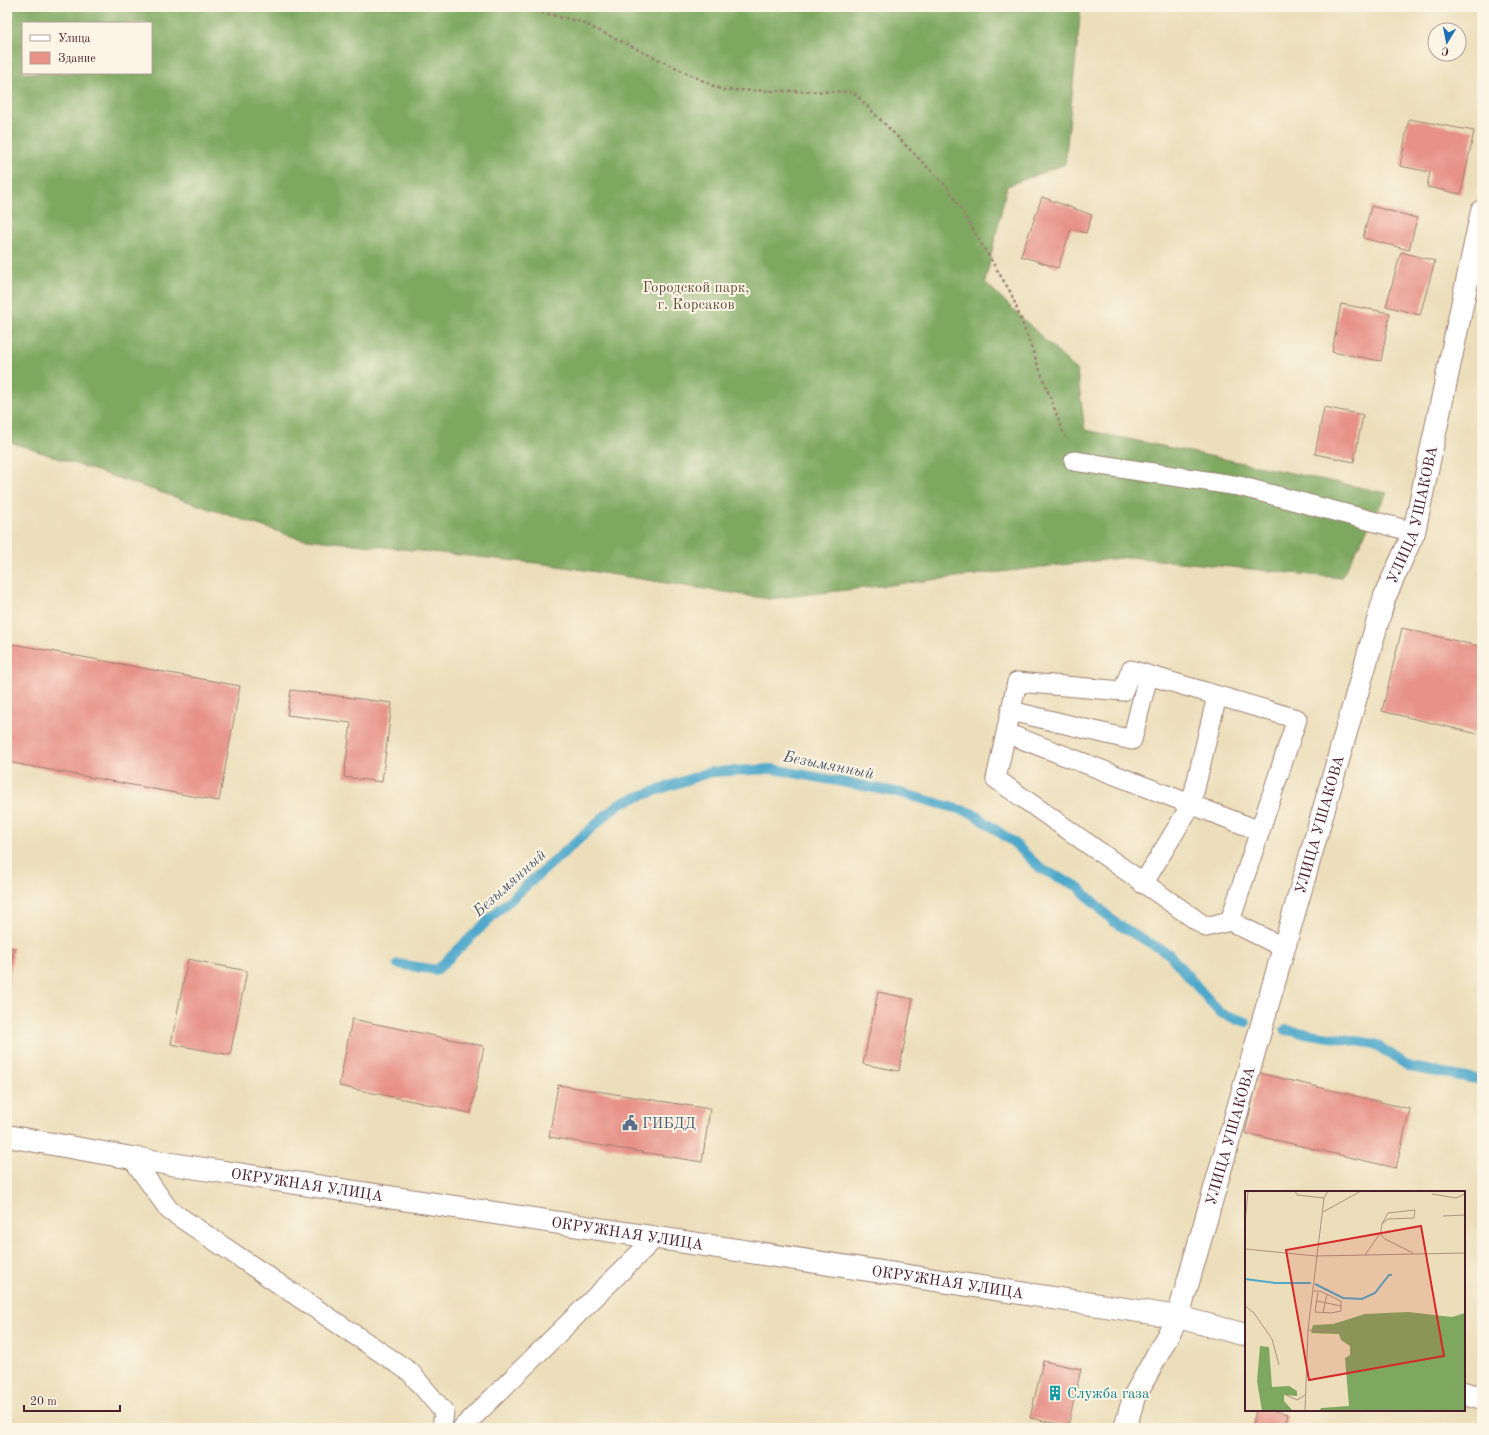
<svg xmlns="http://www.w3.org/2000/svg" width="1489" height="1435" viewBox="0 0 1489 1435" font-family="'Old Standard TT',serif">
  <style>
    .forest { fill: #7ea860; stroke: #646446; fill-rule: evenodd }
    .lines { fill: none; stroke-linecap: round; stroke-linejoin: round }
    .stream { stroke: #4da8cb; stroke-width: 10 }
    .building { fill: #e79187 }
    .service-casing { stroke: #9b7e72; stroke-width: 21 }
    .minor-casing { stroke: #9b7e72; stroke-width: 24 }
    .secondary-casing { stroke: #9b7e72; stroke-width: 24 }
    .path { stroke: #9b7e72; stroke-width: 2.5; stroke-dasharray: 3 3; stroke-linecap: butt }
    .service { stroke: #fff; stroke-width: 19 }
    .minor { stroke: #fff; stroke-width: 22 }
    .secondary { stroke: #fff; stroke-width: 22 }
    .labels { text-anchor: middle; stroke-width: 4; stroke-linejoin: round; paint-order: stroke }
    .park-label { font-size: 15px; fill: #63503e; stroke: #fcf5e5 }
    .street-label { font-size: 15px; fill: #4a1f2b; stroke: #fcf5e5 }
    .service-label { font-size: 15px; fill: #4e5e75; stroke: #fcf5e5; text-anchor: start }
    .culture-label { font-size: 15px; fill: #0d838f; stroke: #fcf5e5; text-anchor: start }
    .water-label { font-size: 16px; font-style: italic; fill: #4b566b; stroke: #fcf5e5 }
    .inset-river { fill: none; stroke: #4da8cb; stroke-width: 2 }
    .inset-road { fill: none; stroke: #ab9281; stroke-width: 1 }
    .view { fill: #d62828; fill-opacity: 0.15; stroke: #d62828; stroke-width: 2 }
    .inset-edge { fill: none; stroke: #4a1f2b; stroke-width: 2 }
  </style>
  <rect width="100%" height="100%" fill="#fcf5e5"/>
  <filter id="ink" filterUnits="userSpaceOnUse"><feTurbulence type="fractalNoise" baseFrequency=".025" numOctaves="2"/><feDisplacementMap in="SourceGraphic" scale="8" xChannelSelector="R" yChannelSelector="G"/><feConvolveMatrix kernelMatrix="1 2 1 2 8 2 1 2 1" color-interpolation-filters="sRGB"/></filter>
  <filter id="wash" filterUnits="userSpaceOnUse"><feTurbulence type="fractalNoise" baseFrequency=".012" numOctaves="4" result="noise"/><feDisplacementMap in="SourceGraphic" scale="16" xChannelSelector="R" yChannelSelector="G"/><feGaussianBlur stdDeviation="0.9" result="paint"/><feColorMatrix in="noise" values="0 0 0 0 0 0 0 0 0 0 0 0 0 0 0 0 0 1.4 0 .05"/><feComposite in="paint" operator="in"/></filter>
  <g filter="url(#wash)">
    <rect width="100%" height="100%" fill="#ecdeba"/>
    <path class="forest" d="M7,7H1081L1065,164L1007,186L985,282L1077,371L1085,430L1387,493L1341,578L1129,557L769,599L545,564L297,538L7,441ZM23,23H151V73H23Z"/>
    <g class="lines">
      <path class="stream" d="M398,964L437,970L501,908L620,803L710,772L773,769L901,793L972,813L1012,841L1041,869L1077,886L1114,922L1169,954L1220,1013L1246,1022
        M1285,1030L1375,1044L1410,1067L1482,1080"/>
    </g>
    <g id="blocks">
      <path class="building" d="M1409,119L1474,131L1461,194L1427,187L1430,172L1400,166Z
        M1042,197L1092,215L1086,233L1071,229L1058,268L1021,256Z
        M1371,206L1417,218L1409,250L1363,238Z
        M1401,252L1435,261L1420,315L1386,306Z
        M1341,304L1390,313L1381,361L1332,352Z
        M1324,407L1363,415L1354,462L1315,454Z
        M1402,628L1482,647V735L1382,711Z
        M7,643L240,686L219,801L7,762Z
        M291,690L392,703L382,782L344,777L351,723L287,715Z
        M7,947L14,948L8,988H7Z
        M188,959L247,971L230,1055L171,1044Z
        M878,992L913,999L899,1071L863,1064Z
        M352,1019L484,1046L471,1113L339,1086Z
        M1259,1073L1410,1109L1396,1168L1245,1133Z
        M558,1085L710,1109L702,1162L549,1137Z
        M1043,1361L1081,1369L1068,1426L1030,1418Z
        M1256,1410H1270L1288,1414L1285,1428H1252Z"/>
    </g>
  </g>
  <g filter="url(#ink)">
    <use href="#blocks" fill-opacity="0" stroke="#9b7e72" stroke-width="1"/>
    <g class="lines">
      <defs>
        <path id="service" d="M1074,461L1239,486L1414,532
          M1011,711L1132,740L1148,676
          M1006,733L1260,831
          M1143,884L1191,805L1217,696
          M1230,921L1297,719L1131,670L1123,691L1017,682L996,779L1206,927L1230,921L1284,948
          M132,1158L169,1210L410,1372L444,1412L442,1428
          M462,1428L656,1237"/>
        <g id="minor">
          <path id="s1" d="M1125,1428L1134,1397L1178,1317L1385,596L1414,532L1482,211"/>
        </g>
        <g id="secondary">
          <path id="s2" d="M7,1136L132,1158L1178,1317L1246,1335"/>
          <path d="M1464,1393L1482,1398"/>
        </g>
      </defs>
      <use href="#service" class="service-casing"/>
      <use href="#minor" class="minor-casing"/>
      <use href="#secondary" class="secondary-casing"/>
      <path class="path" d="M518,7L581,22L722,90L853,92L948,188L1011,293L1065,437"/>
      <use href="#service" class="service"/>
      <use href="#minor" class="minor"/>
      <use href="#secondary" class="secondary"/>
    </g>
  </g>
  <defs>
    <symbol id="civic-bare" viewBox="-9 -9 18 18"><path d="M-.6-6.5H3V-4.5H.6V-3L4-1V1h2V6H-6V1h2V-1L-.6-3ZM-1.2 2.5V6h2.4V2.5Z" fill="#5c6f8a" stroke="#fcf5e5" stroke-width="2.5" paint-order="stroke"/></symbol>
    <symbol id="building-bare" viewBox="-9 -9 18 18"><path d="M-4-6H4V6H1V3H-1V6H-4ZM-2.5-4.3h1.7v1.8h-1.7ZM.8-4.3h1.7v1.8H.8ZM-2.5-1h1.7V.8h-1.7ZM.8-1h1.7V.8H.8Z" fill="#0f9aa8" stroke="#fcf5e5" stroke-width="2.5" paint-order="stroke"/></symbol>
  </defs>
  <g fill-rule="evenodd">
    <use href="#civic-bare" x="619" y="1112" width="22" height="22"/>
    <use href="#building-bare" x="1044" y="1382" width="22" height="22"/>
  </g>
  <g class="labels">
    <g class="park-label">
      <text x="696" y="292">Городской парк,<tspan x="696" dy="17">г. Корсаков</tspan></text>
    </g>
    <g class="street-label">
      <text dy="5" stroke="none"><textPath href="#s1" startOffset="960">УЛИЦА УШАКОВА</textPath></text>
      <text dy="5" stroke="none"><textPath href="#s1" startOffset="636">УЛИЦА УШАКОВА</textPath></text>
      <text dy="5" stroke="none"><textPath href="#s1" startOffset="312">УЛИЦА УШАКОВА</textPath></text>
      <text dy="5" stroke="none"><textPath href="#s2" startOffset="304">ОКРУЖНАЯ УЛИЦА</textPath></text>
      <text dy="5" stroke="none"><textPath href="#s2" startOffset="628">ОКРУЖНАЯ УЛИЦА</textPath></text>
      <text dy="5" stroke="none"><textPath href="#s2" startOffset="952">ОКРУЖНАЯ УЛИЦА</textPath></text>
    </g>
    <g class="service-label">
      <text x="642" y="1128">ГИБДД</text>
    </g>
    <g class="culture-label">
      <text x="1067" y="1398">Служба газа</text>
    </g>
    <g class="water-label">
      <text transform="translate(829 764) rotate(11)" y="6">Безымянный</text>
      <text transform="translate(509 882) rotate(-42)" y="6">Безымянный</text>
    </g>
  </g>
  <g transform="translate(1245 1191)">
    <rect width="220" height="220" fill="#ecdeba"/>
    <path d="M163,121L207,126L220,122V220H75L76,217L104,215L100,167L105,164V155L96,149L94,143L66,142L68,134L88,133L120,123ZM15,155L24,156L27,196L44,195L52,200V205L39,204V210L48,220H17L12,190Z" fill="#7ea860"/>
    <path class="inset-river" d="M0,88L30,92H66M70,93L98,107L117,108L130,102L144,84H147"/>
    <path class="inset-road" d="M50,0L52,4L79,7M187,3L211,7L220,3M78,21L116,0M198,25L220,24M0,32L3,0M137,33L143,22L170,19L169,27L143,28L137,33L136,38V44L140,48L168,62M0,58L71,65L220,62M120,64L136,41M68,100H75L96,110V120L86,122L70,121L73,101M72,110L96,115M0,115L9,122L27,148L34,174M78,121L82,103M63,139L94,140M41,204L52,209L60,204M60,220L63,139L79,7L83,0"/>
    <path class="view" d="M176,35L199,165L64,189L41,59Z"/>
    <rect width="220" height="220" class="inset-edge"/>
  </g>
  <rect width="1489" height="1435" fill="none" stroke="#fcf5e5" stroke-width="24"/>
  <rect x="22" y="22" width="130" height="52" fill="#fcf5e5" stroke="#b59f9b"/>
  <rect x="30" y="35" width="20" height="6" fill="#ffffff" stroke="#b59f9b"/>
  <text x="58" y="42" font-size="12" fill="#4a1f2b">Улица</text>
  <rect x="30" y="52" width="20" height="12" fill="#e79187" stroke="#b59f9b"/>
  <text x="58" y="62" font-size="12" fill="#4a1f2b">Здание</text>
  <g transform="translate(1447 42) rotate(190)"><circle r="19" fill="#fcf5e5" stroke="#b59f9b"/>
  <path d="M0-3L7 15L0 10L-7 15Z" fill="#1f6fb2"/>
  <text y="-6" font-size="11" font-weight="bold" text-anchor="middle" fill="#4a1f2b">С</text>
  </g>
  <path d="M24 1405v6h96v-6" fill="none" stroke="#4a1f2b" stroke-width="2"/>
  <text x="30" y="1405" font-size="12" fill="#4a1f2b" stroke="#fcf5e5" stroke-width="3" paint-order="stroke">20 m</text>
</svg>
